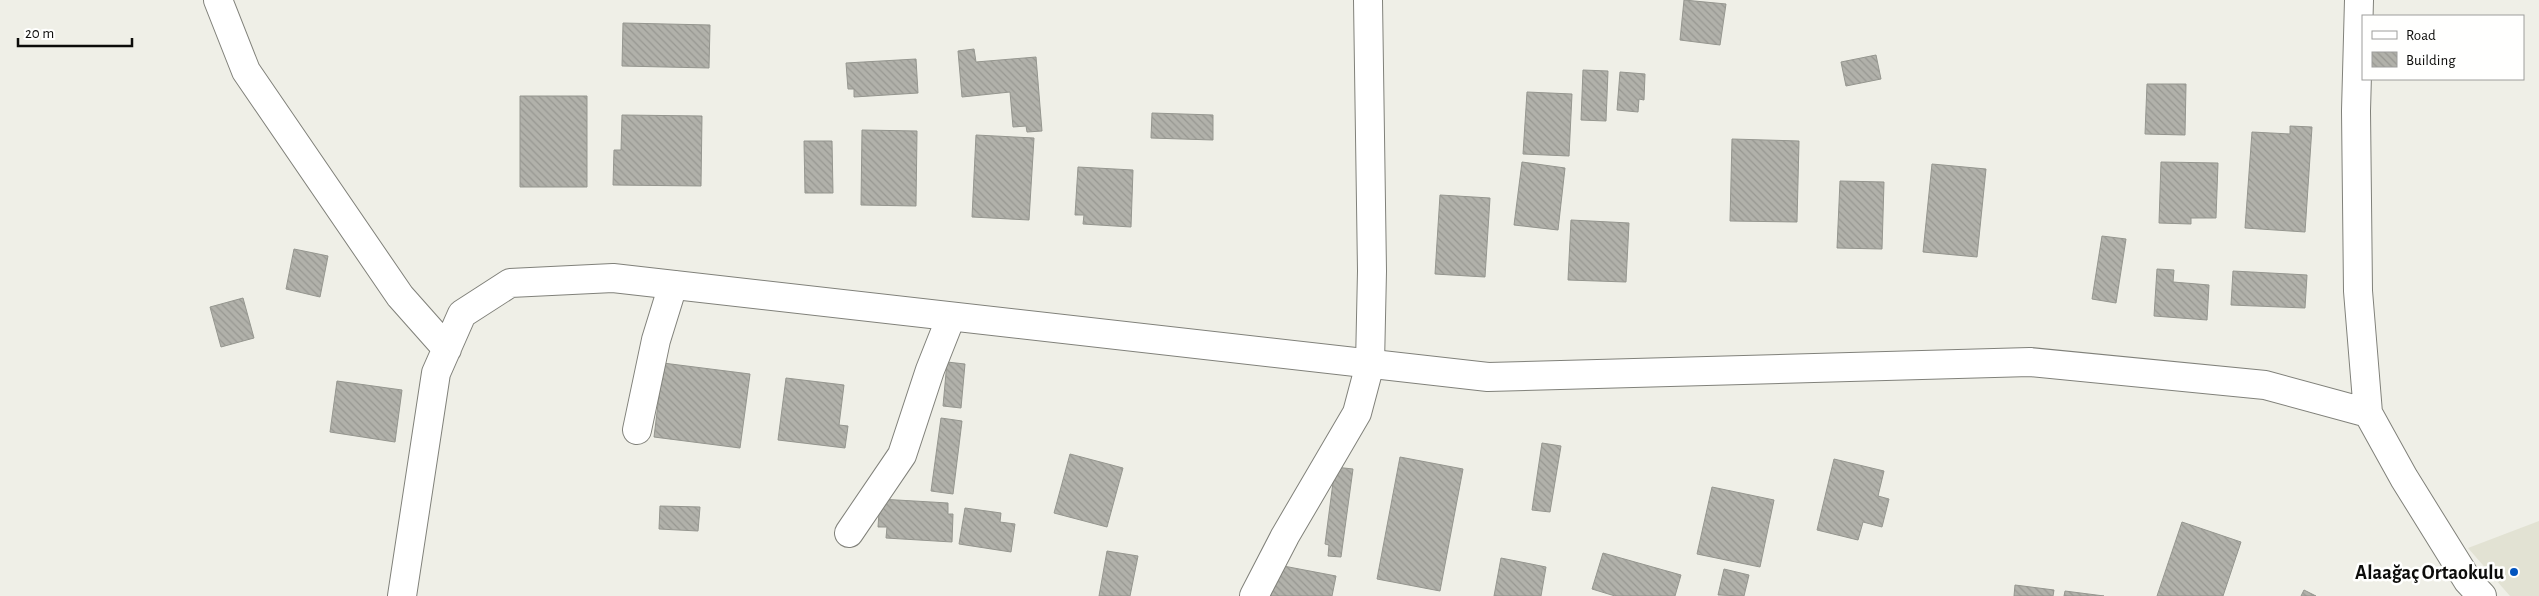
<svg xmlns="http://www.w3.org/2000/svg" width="2539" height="596" viewBox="0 0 2539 596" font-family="'Alegreya Sans',sans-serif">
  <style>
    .built { fill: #e2e2d3 }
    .building { fill: url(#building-back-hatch); stroke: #95968f }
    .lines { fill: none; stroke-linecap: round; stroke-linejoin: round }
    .street-casing { stroke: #80817a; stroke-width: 30 }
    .secondary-casing { stroke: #80817a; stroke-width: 30 }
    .street { stroke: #fff; stroke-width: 28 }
    .secondary { stroke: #fff; stroke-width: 28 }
    .poi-dot { fill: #0154be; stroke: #fffffe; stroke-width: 2 }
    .labels { text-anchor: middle; stroke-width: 5; stroke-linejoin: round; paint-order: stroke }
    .poi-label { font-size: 20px; font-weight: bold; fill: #0c0c0a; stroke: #fffffe; text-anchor: end }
  </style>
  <defs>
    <pattern id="building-back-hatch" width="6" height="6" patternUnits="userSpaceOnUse" patternTransform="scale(1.25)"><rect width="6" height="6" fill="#b1b1aa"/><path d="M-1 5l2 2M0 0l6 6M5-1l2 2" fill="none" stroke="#979791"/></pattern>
  </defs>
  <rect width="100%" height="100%" fill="#efefe7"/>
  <path class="built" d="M2539,521V596H2510L2468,548Z"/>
  <path class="building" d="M1684,0L1726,4L1720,45L1680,40Z
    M623,23L710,25L709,68L622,66Z
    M974,49L976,62L1036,57L1042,131L1027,132L1026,126L1013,127L1010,92L962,97L958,51Z
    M1876,55L1881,79L1846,86L1841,62Z
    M916,59L918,93L854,97V89H848L846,63Z
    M1583,70L1608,71L1606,121L1581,120Z
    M1620,72L1645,74L1644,100L1639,99L1638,112L1617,110Z
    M2147,84H2186L2185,135L2145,134Z
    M1527,92L1572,94L1569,156L1523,154Z
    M520,96H587V187H520Z
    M1152,113L1213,115V140L1151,138Z
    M622,115L702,116L701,186L613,185L614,150H621Z
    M2290,126L2312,127L2305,232L2245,228L2252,132L2290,134Z
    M862,130L917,131L916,206L861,205Z
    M976,135L1034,138L1029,220L972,217Z
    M1732,139L1799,141L1797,222L1730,221Z
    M804,141H832L833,193H805Z
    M1522,162L1565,168L1558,230L1514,225Z
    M2161,162L2218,163L2216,218H2191V224L2159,223Z
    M1932,164L1986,169L1977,257L1923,252Z
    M1078,167L1133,170L1131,227L1083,224L1084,215H1075Z
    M1840,181L1884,182L1882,249L1837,248Z
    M1440,195L1490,198L1485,277L1435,274Z
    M1571,220L1629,223L1626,282L1568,280Z
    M2102,236L2126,239L2116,303L2092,299Z
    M294,249L328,256L320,297L286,289Z
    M2157,269L2174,270L2173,282L2209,285L2207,320L2154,316Z
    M2233,271L2307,275L2305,308L2231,305Z
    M243,298L254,338L221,347L210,307Z
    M947,362L965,364L961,408L943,406Z
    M663,363L750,374L740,448L654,437Z
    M786,378L844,385L839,425L848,426L845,448L778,440Z
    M337,381L402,390L395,442L330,432Z
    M941,418L962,421L953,494L931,491Z
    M1542,443L1561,446L1550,512L1532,510Z
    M1070,454L1123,468L1107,527L1054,513Z
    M1400,457L1463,469L1440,591L1377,579Z
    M1834,459L1884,471L1878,496L1889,499L1882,527L1863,522L1858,540L1817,530Z
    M1335,467L1353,469L1341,557L1328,556L1329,545L1325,544Z
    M1712,487L1774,500L1760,567L1697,554Z
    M880,499L948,503V514H953L952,542L886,538L887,527H878Z
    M660,506L700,507L698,531L659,529Z
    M965,508L1001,513L1000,522L1015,524L1011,552L959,544Z
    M2182,522L2241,542L2223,596H2157Z
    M1107,551L1138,556L1130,596H1099Z
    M1603,553L1681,575L1675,596H1615L1592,589Z
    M1501,558L1546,567L1541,596H1494Z
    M1273,564L1336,576L1332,596H1267Z
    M1724,569L1749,575L1744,596L1718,595Z
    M2015,585L2054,590L2053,596H2014Z
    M2304,590L2316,596H2301Z
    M2065,591L2104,596H2064Z"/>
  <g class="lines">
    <defs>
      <path id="street" d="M637,430L656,340L673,285
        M849,533L902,455L930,370L951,317
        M1254,596L1285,536L1357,413L1370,364L1372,271L1368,0"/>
      <path id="secondary" d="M218,0L246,71L400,296L447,349
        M2359,0L2356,111L2358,291L2368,413
        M402,596L436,373L462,314L510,283L613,278L1488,377L2030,362L2265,385L2368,413L2404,478L2468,581L2482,596"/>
    </defs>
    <use href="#street" class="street-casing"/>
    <use href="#secondary" class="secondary-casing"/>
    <use href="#street" class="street"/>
    <use href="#secondary" class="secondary"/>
  </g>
  <circle class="poi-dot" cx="2514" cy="572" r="5"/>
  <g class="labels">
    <g class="poi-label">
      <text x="2504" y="579">Alaağaç Ortaokulu</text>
    </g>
  </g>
  <rect x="2362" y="15" width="162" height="65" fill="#fffffe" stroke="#9e9e9c"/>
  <rect x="2372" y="31" width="25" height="8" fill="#ffffff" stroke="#9e9e9c"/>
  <text x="2406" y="40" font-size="15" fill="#0c0c0a">Road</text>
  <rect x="2372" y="52" width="25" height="15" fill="url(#building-back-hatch)" stroke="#9e9e9c"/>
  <text x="2406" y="65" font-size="15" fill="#0c0c0a">Building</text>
  <path d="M18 38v8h114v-8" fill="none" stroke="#0c0c0a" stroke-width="2.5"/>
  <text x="25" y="38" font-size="15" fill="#0c0c0a" stroke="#fffffe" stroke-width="4" paint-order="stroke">20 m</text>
</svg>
